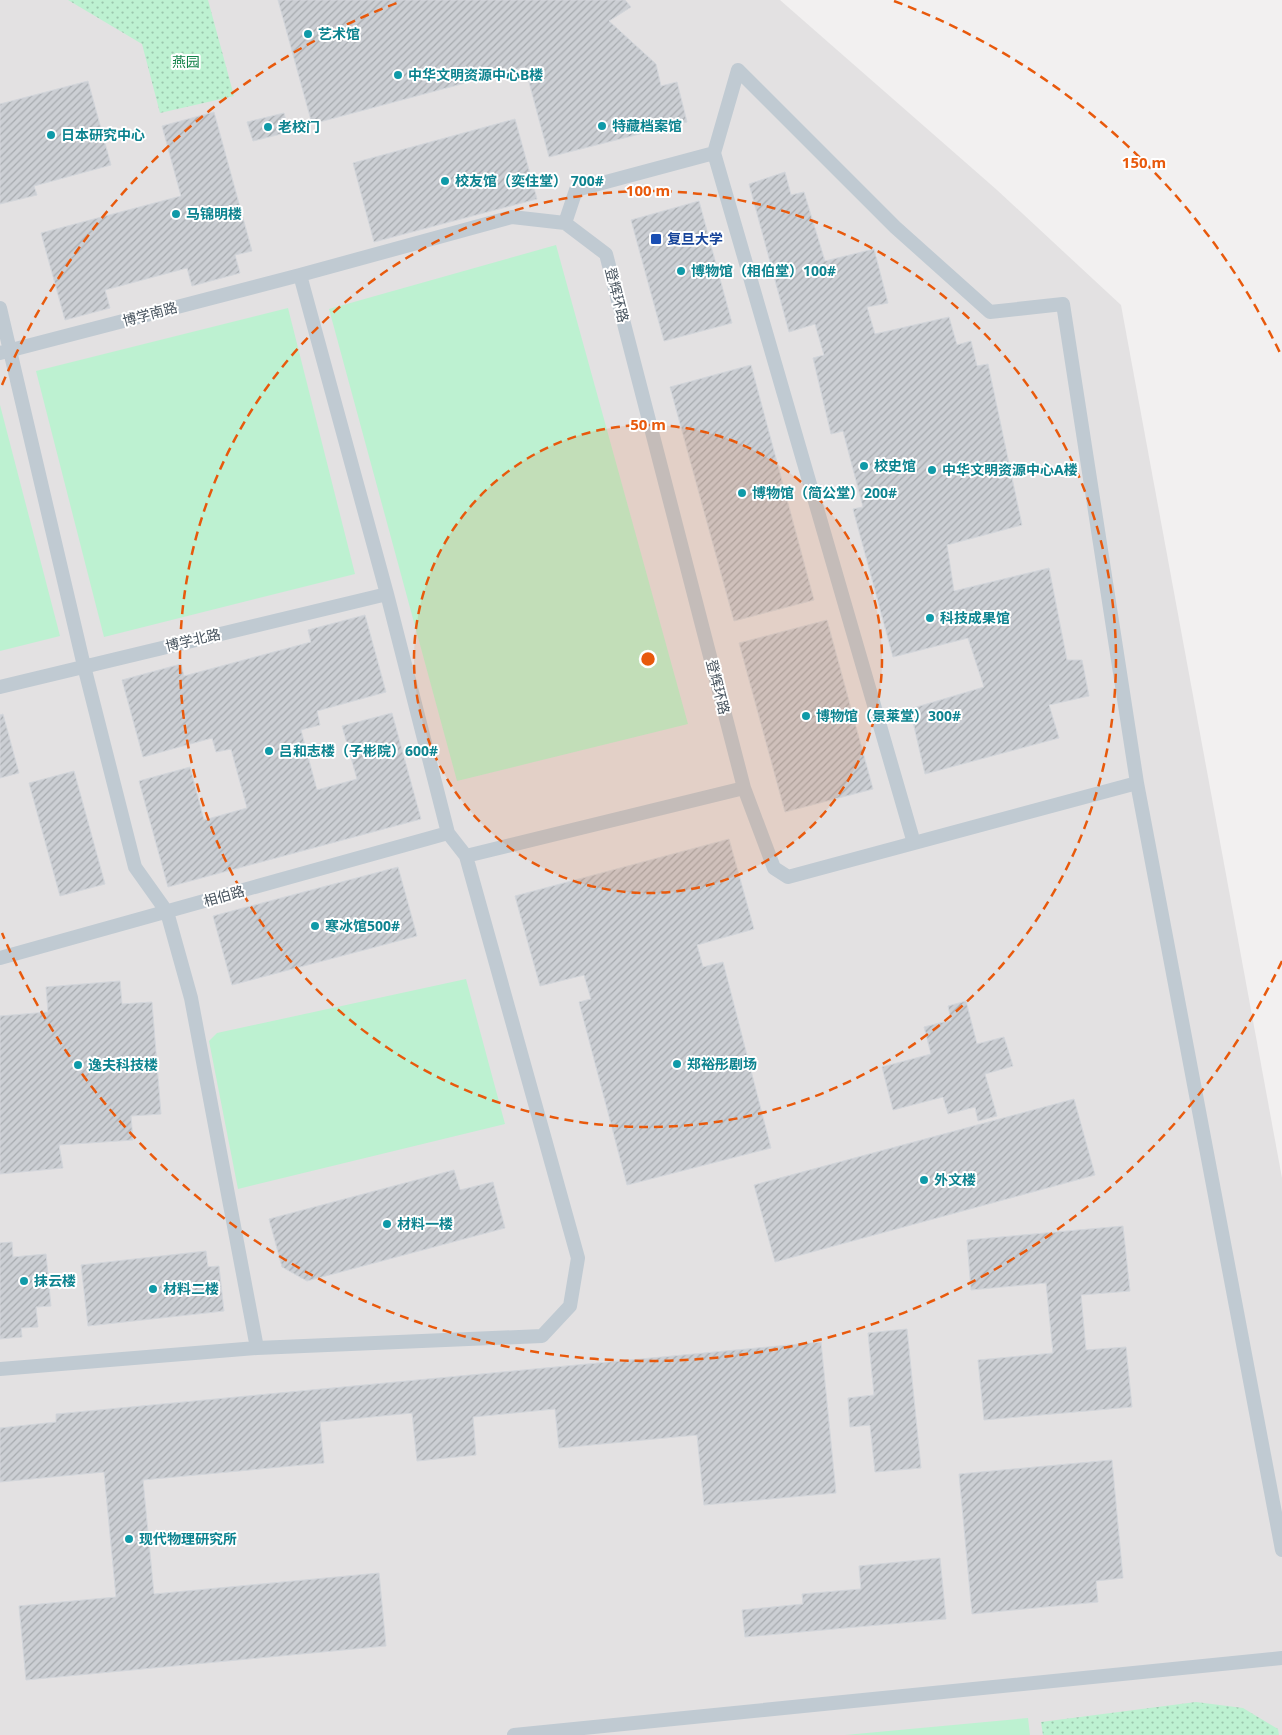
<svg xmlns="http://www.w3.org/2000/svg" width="1282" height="1735" viewBox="0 0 1282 1735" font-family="'Noto Sans','Noto Sans SC',sans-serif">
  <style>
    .education { fill: #e3e1e2 }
    .green { fill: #bdf1d1 }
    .park { fill: url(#park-dots) }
    .building { fill: url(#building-hatch); stroke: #d3d6db }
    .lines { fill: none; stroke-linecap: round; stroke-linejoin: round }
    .service { stroke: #c0cad2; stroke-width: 14 }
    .ring { fill: none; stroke: #e8590c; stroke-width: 2.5; stroke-dasharray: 9 6 }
    .culture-dot { fill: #0f9aa8; stroke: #fff; stroke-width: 2 }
    .transit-dot { fill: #1a4fb4; stroke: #fff; stroke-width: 2 }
    .labels { text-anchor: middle; stroke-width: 4; stroke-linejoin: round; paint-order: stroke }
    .culture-label { font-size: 14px; font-weight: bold; fill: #0d838f; stroke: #fff; text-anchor: start }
    .park-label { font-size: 14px; fill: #14824a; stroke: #fff }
    .transit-label { font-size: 14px; font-weight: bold; fill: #164399; stroke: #fff; text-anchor: start }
    .street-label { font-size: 14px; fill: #47535e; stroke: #fff }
    .centre { fill: #e8590c; stroke: #fff; stroke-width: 2.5 }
    .ring-label { font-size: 15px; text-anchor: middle; font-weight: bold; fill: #e8590c; stroke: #fff; stroke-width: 4; stroke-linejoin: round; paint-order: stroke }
  </style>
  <defs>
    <pattern id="park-dots" width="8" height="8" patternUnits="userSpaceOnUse" patternTransform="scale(1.25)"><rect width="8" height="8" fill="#bdf1d1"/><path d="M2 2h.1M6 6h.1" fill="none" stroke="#9bc6ad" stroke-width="1.8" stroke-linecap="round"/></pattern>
    <pattern id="building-hatch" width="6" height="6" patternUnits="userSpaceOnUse" patternTransform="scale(1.25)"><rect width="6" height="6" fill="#cccfd4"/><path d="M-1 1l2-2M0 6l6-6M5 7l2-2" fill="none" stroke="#a7abaf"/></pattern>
  </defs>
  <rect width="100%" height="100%" fill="#f2f0f0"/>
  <path class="education" d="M0,0H780L997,190L1121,305L1282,1178V1735H0Z"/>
  <path class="green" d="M556,245L688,724L457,781L329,309Z
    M288,308L355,574L104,637L36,371Z
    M0,405L60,636L0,651Z
    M466,979L505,1124L238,1189L209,1041L217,1033Z
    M1028,1718L1030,1735H845L856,1734Z"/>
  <path class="park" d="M68,0H208L234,96L160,113L142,44Z
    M1196,1702L1243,1708L1278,1729L1279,1735H1043L1041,1722Z"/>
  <path class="building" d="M278,0H625L631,7L609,21L656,64L661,86L677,82L687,122L549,157L525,67L312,124Z
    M88,81L111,165L34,186L37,195L0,204V104Z
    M214,112L252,251L235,255L240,273L192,286L187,268L105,290L110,308L65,320L41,233L181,196L162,126Z
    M284,113L289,132L253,141L247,122Z
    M515,119L537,199L374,242L353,163Z
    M785,172L791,195L804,192L825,261L874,249L888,303L867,307L875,334L949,317L957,345L971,341L977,366L988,364L1022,525L947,545L954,591L1049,568L1067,660H1082L1089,696L1049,705L1059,738L925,774L910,709L984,687L968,638L893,657L853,509L863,507L843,431L831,434L813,358L824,355L815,324L789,332L749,184Z
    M699,201L732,323L664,341L631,220Z
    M751,365L814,600L734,621L670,387Z
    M365,615L386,692L317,711L320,725L301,730L317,790L357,779L342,726L392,713L421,819L168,887L139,781L190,767L204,820L247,808L231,749L216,752L212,738L143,757L122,680L181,664L184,676L311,642L308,630Z
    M827,620L873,789L785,812L739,643Z
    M3,714L19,773L0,778V715Z
    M74,771L105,884L60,896L29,783Z
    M729,839L754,929L697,945L703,967L723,962L771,1148L627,1185L579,1002L591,999L584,975L540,986L515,896Z
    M398,867L417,936L232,985L213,916Z
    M120,981L122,1004L152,1002L161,1114L131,1116L133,1140L59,1145L63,1168L0,1174V1016L48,1012L46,987Z
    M966,1001L977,1044L1004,1037L1013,1066L985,1074L997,1116L978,1121L975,1107L948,1114L943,1097L893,1110L882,1067L931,1054L924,1027L951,1020L948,1006Z
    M1074,1099L1095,1175L775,1262L754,1185Z
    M454,1170L460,1190L493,1182L505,1228L307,1281L282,1267L269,1219Z
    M1123,1226L1130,1291L1081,1295L1086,1350L1126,1347L1132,1407L984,1420L978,1360L1053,1353L1046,1283L971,1290L967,1240Z
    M12,1242L13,1257L46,1254L51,1306L36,1307L38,1327L21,1328L22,1337L0,1339V1243Z
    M206,1251L208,1267L219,1266L224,1311L88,1326L81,1265Z
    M907,1329L921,1468L875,1472L870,1425L850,1427L848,1398L874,1395L868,1333Z
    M821,1342L836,1493L704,1505L697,1435L559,1448L555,1409L473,1417L476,1455L417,1461L412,1413L320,1422L324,1463L143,1480L154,1594L379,1573L386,1646L26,1680L19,1606L116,1597L104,1472L0,1482V1428L56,1422V1414Z
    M1112,1460L1123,1578L1096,1581L1098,1602L972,1614L959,1474Z
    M940,1558L946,1619L745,1637L742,1610L803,1604L802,1594L861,1589L859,1566Z"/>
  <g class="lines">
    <path class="service" d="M714,153L914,843
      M565,223L576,190L714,153L738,70L895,227L990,312L1063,304L1137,783
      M0,308L84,666L135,867L167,912L191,998L257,1348
      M0,353L300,275
      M0,687L387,594
      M744,788L774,868L788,877L1137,783L1282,1550
      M0,958L448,833
      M0,1369L257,1348L542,1336L570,1306L578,1258L466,856L448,833L387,594L300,275L512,217L565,223L606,254L744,788L466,856
      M514,1735L1282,1658"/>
  </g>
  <circle cx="648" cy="659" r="234" fill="#e8590c" fill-opacity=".12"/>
  <g class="ring">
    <circle cx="648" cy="659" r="234"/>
    <circle cx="648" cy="659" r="468"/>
    <path d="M1282 961A702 702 0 0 1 2 933M2 385A702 702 0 0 1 402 1M894 1A702 702 0 0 1 1282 357"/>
  </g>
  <g class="culture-dot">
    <circle cx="308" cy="34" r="5"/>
    <circle cx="398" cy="75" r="5"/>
    <circle cx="602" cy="126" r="5"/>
    <circle cx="268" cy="127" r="5"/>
    <circle cx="51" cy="135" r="5"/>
    <circle cx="445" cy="181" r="5"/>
    <circle cx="176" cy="214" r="5"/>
    <circle cx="681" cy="271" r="5"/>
    <circle cx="864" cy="466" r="5"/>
    <circle cx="932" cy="470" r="5"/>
    <circle cx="742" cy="493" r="5"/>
    <circle cx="930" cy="618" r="5"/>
    <circle cx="806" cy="716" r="5"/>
    <circle cx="269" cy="751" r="5"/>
    <circle cx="315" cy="926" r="5"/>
    <circle cx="677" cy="1064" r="5"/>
    <circle cx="78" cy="1065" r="5"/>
    <circle cx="924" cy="1180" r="5"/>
    <circle cx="387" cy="1224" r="5"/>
    <circle cx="24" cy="1281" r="5"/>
    <circle cx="153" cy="1289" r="5"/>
    <circle cx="129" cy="1539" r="5"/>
  </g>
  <rect class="transit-dot" x="650" y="233" width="12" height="12" rx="2.5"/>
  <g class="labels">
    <g class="culture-label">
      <text x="318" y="39">艺术馆</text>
      <text x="408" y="80">中华文明资源中心B楼</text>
      <text x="612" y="131">特藏档案馆</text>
      <text x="278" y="132">老校门</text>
      <text x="61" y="140">日本研究中心</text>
      <text x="455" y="186">校友馆（奕住堂） 700#</text>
      <text x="186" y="219">马锦明楼</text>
      <text x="691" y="276">博物馆（相伯堂）100#</text>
      <text x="874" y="471">校史馆</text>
      <text x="942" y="475">中华文明资源中心A楼</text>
      <text x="752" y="498">博物馆（简公堂）200#</text>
      <text x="940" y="623">科技成果馆</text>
      <text x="816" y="721">博物馆（景莱堂）300#</text>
      <text x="279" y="756">吕和志楼（子彬院）600#</text>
      <text x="325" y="931">寒冰馆500#</text>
      <text x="687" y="1069">郑裕彤剧场‌</text>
      <text x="88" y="1070">逸夫科技楼</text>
      <text x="934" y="1185">外文楼</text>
      <text x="397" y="1229">材料一楼</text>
      <text x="34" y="1286">抹云楼</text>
      <text x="163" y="1294">材料二楼</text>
      <text x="139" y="1544">现代物理研究所</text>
    </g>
    <g class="park-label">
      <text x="186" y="67">燕园</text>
    </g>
    <g class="transit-label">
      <text x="667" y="244">复旦大学</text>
    </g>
    <g class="street-label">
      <text transform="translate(617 295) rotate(76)" y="5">登辉环路</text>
      <text transform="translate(150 314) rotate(-15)" y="5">博学南路</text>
      <text transform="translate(193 640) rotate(-13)" y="5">博学北路</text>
      <text transform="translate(718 687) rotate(76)" y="5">登辉环路</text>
      <text transform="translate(224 896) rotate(-16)" y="5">相伯路</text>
    </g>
  </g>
  <circle cx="648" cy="659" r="8" class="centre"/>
  <g class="ring-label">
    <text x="1144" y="168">150 m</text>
    <text x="648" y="196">100 m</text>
    <text x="648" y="430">50 m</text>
  </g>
</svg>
